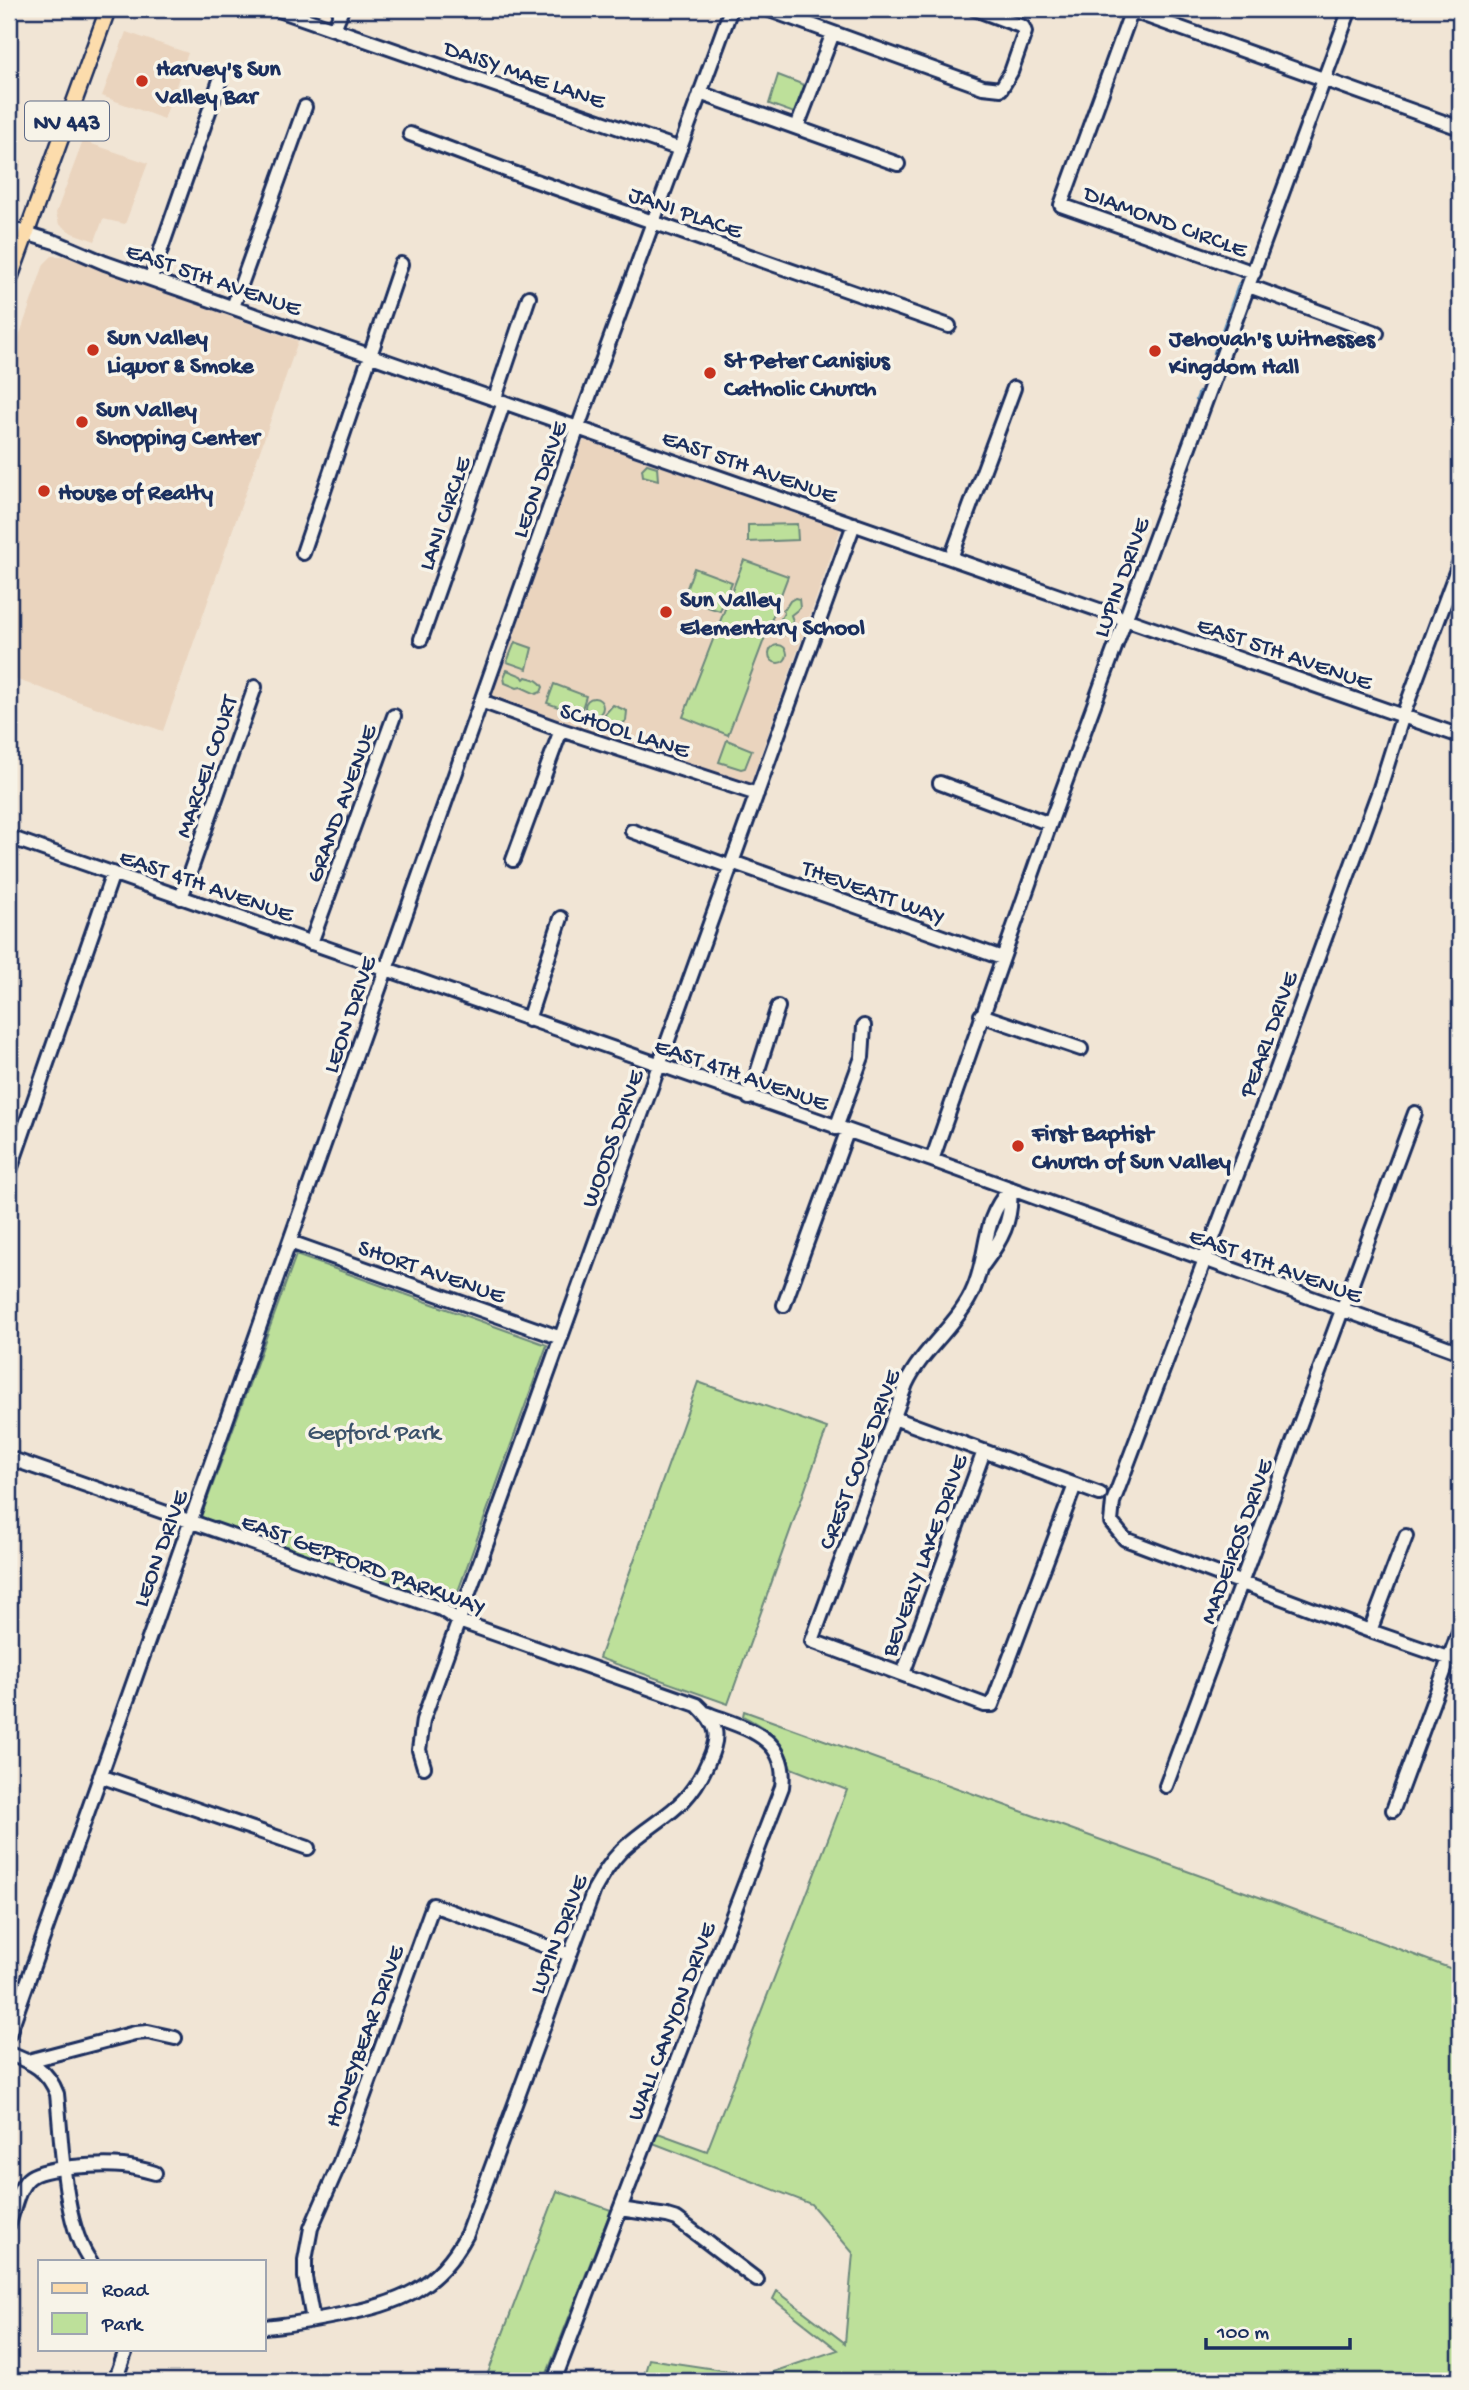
<svg xmlns="http://www.w3.org/2000/svg" width="1469" height="2390" viewBox="0 0 1469 2390" font-family="'Gochi Hand',sans-serif">
  <style>
    .built { fill: #ead4be }
    .green { fill: #bde09a; stroke: #6c887c; stroke-width: 2 }
    .lines { fill: none; stroke-linecap: round; stroke-linejoin: round }
    .stream { stroke: #6594bb; stroke-width: 2.5 }
    .minor-casing { stroke: #1b2f5e; stroke-width: 18 }
    .major-casing { stroke: #1b2f5e; stroke-width: 19 }
    .minor { stroke: #f7f3e8; stroke-width: 12 }
    .major { stroke: #fcdcac; stroke-width: 14 }
    .poi-dot { fill: #c8321e; stroke: #f7f3e8; stroke-width: 2.5 }
    .labels { text-anchor: middle; stroke-width: 7; stroke-linejoin: round; paint-order: stroke }
    .shield { fill: #f7f3e8; stroke: #5d6a87; stroke-width: 2 }
    .shield-label { font-size: 23px; font-weight: bold; fill: #1b2f5e }
    .poi-label { font-size: 24px; font-weight: bold; fill: #1b2f5e; stroke: #f7f3e8; text-anchor: start }
    .street-label { font-size: 24px; fill: #1b2f5e; stroke: #f7f3e8 }
    .park-label { font-size: 24px; fill: #3b526a; stroke: #f7f3e8 }
  </style>
  <rect width="100%" height="100%" fill="#f1e5d5"/>
  <filter id="ink" filterUnits="userSpaceOnUse"><feTurbulence type="fractalNoise" baseFrequency=".0143" numOctaves="2"/><feDisplacementMap in="SourceGraphic" scale="14" xChannelSelector="R" yChannelSelector="G"/><feConvolveMatrix kernelMatrix="1 2 1 2 8 2 1 2 1" color-interpolation-filters="sRGB"/></filter>
  <g filter="url(#ink)">
    <path class="built" d="M126,32L188,53L164,119L102,96Z
      M83,141L148,163L125,224L103,219L95,241L72,233L59,224L56,213Z
      M9,156L22,161L9,198Z
      M52,256H64L298,341L163,731L9,677V366L44,264Z
      M585,436L841,528L750,785L490,696Z"/>
    <path class="green" d="M778,75L807,86L797,114L769,104Z
      M647,464L657,467L658,480L643,476L642,469Z
      M797,524L798,540L748,542V525Z
      M744,560L788,576L728,735L683,717Z
      M694,568L732,582L720,611L683,599Z
      M795,598L799,599L800,608L791,615L793,621L785,635L774,631L784,613L783,609H785L790,601Z
      M515,642L532,648L527,669L507,662Z
      M769 654a9 9 0 1 1 18 0a9 9 0 1 1-18 0Z
      M507,670L522,676L524,679L526,677C532,679 539,679 543,687L541,692L536,694L521,687L517,688L505,683L504,677Z
      M554,684L586,696L580,715L547,703Z
      M585 707a9 9 0 1 1 18 0a9 9 0 1 1-18 0Z
      M613,705L627,711L626,721L620,725L607,721L605,714Z
      M727,740L752,750L745,768L741,769L719,762Z
      M296,1255L547,1345L452,1608L201,1517Z
      M698,1382L827,1428L728,1704L599,1658Z
      M744,1711L1281,1905L1460,1972V2381L643,2379L649,2359L761,2376L838,2350L773,2299L777,2291L845,2343L853,2253L811,2204L653,2143L658,2133L707,2151L847,1790L791,1768C782,1736 771,1732 743,1716Z
      M557,2191L611,2210L544,2381H485Z"/>
    <g class="lines">
      <path class="stream" d="M1214,353L1239,283
        M1203,384L1211,361
        M1196,400L1199,392"/>
      <defs>
        <path id="minor" d="M276,9L680,149
          M767,9L983,87L1001,89L1011,72L1025,32L1023,27L975,9
          M1127,9L1460,128
          M1132,10L1061,205L1254,273
          M334,29L342,9
          M700,93L898,164
          M797,127L833,33
          M410,134L519,175L949,326
          M9,228L58,243L105,263L1460,736
          M151,278L220,80
          M1249,286L1377,333
          M233,307L305,107
          M495,398L529,297
          M303,553L401,264
          M951,558L1014,388
          M1460,561L1403,715L1380,788L1274,1077L1113,1502L1111,1522L1125,1539L1370,1631L1460,1662
          M421,639L504,402
          M481,701L561,730L757,794
          M940,783L1050,824
          M632,831L731,867
          M9,837L932,1160L1460,1352
          M513,860L561,730
          M732,862L1002,958
          M181,898L255,687
          M311,943L394,716
          M981,1015L1081,1049
          M528,1020L561,918
          M749,1098L778,1007
          M836,1128L862,1057L864,1026
          M932,1160L1050,824L1350,9
          M9,1173L113,873
          M1010,1189C981,1221 989,1252 974,1288C961,1322 922,1349 906,1384L812,1641L985,1705H992L1075,1485
          M290,1242L561,1338
          M983,1265C1001,1241 1013,1220 1010,1189
          M784,1305L847,1132
          M894,1418L1100,1494
          M9,1458L441,1609L459,1621L697,1705C719,1726 720,1736 708,1762C686,1813 658,1816 622,1850C610,1862 602,1876 594,1890L467,2234C437,2290 399,2303 340,2315C315,2320 290,2325 264,2327
          M1370,1631L1406,1536
          M903,1674L984,1451
          M424,1767L419,1750L423,1720L854,524
          M100,1776L308,1848
          M1166,1786L1415,1113
          M1393,1810L1460,1629
          M9,2034L582,416L731,9
          M9,2054C32,2062 48,2070 57,2094C62,2141 63,2226 91,2262
          M28,2061L135,2033L148,2032L175,2038
          M620,2209L667,2216L677,2219L757,2280
          M9,2224C14,2210 17,2190 28,2179C41,2166 104,2164 123,2166C134,2167 145,2170 155,2173
          M313,2320L305,2277V2260L311,2228L340,2162L433,1905L570,1955
          M115,2381L126,2350
          M554,2381L782,1787C789,1736 744,1728 706,1713"/>
        <path id="major" d="M9,281L108,9"/>
      </defs>
      <use href="#minor" class="minor-casing"/>
      <use href="#major" class="major-casing"/>
      <use href="#minor" class="minor"/>
      <use href="#major" class="major"/>
    </g>
  </g>
  <g class="poi-dot">
    <circle cx="142" cy="81" r="7"/>
    <circle cx="93" cy="350" r="7"/>
    <circle cx="1155" cy="351" r="7"/>
    <circle cx="710" cy="373" r="7"/>
    <circle cx="82" cy="422" r="7"/>
    <circle cx="44" cy="491" r="7"/>
    <circle cx="666" cy="612" r="7"/>
    <circle cx="1018" cy="1146" r="7"/>
  </g>
  <g class="labels">
    <rect class="shield" x="25" y="101.5" width="84" height="39" rx="5"/>
    <g class="shield-label">
      <text x="67" y="129">NV 443</text>
    </g>
    <g class="poi-label">
      <text x="156" y="75">Harvey's Sun<tspan x="156" dy="28">Valley Bar</tspan></text>
      <text x="107" y="344">Sun Valley<tspan x="107" dy="28">Liquor &amp; Smoke</tspan></text>
      <text x="1169" y="345">Jehovah's Witnesses<tspan x="1169" dy="28">Kingdom Hall</tspan></text>
      <text x="724" y="367">St Peter Canisius<tspan x="724" dy="28">Catholic Church</tspan></text>
      <text x="96" y="416">Sun Valley<tspan x="96" dy="28">Shopping Center</tspan></text>
      <text x="58" y="499">House of Realty</text>
      <text x="680" y="606">Sun Valley<tspan x="680" dy="28">Elementary School</tspan></text>
      <text x="1032" y="1140">First Baptist<tspan x="1032" dy="28">Church of Sun Valley</tspan></text>
    </g>
    <g class="street-label">
      <text transform="translate(525 73) rotate(19)" y="8">DAISY MAE LANE</text>
      <text transform="translate(686 211) rotate(19)" y="8">JANI PLACE</text>
      <text transform="translate(1166 220) rotate(20)" y="8">DIAMOND CIRCLE</text>
      <text transform="translate(214 278) rotate(19)" y="8">EAST 5TH AVENUE</text>
      <text transform="translate(750 465) rotate(19)" y="8">EAST 5TH AVENUE</text>
      <text transform="translate(538 479) rotate(-70)" y="8">LEON DRIVE</text>
      <text transform="translate(443 513) rotate(-71)" y="8">LANI CIRCLE</text>
      <text transform="translate(1120 577) rotate(-70)" y="8">LUPIN DRIVE</text>
      <text transform="translate(1285 652) rotate(19)" y="8">EAST 5TH AVENUE</text>
      <text transform="translate(625 729) rotate(18)" y="8">SCHOOL LANE</text>
      <text transform="translate(205 766) rotate(-71)" y="8">MARCEL COURT</text>
      <text transform="translate(340 803) rotate(-70)" y="8">GRAND AVENUE</text>
      <text transform="translate(207 884) rotate(19)" y="8">EAST 4TH AVENUE</text>
      <text transform="translate(874 891) rotate(20)" y="8">THEVEATT WAY</text>
      <text transform="translate(348 1014) rotate(-71)" y="8">LEON DRIVE</text>
      <text transform="translate(1267 1034) rotate(-70)" y="8">PEARL DRIVE</text>
      <text transform="translate(742 1073) rotate(19)" y="8">EAST 4TH AVENUE</text>
      <text transform="translate(611 1138) rotate(-70)" y="8">WOODS DRIVE</text>
      <text transform="translate(1276 1264) rotate(20)" y="8">EAST 4TH AVENUE</text>
      <text transform="translate(432 1270) rotate(19)" y="8">SHORT AVENUE</text>
      <text transform="translate(858 1459) rotate(-69)" y="8">CREST COVE DRIVE</text>
      <text transform="translate(1235 1541) rotate(-70)" y="8">MADEIROS DRIVE</text>
      <text transform="translate(159 1548) rotate(-70)" y="8">LEON DRIVE</text>
      <text transform="translate(923 1555) rotate(-70)" y="8">BEVERLY LAKE DRIVE</text>
      <text transform="translate(364 1563) rotate(20)" y="8">EAST GEPFORD PARKWAY</text>
      <text transform="translate(557 1934) rotate(-69)" y="8">LUPIN DRIVE</text>
      <text transform="translate(670 2021) rotate(-69)" y="8">WALL CANYON DRIVE</text>
      <text transform="translate(363 2036) rotate(-70)" y="8">HONEYBEAR DRIVE</text>
    </g>
    <g class="park-label">
      <text x="374" y="1439">Gepford Park</text>
    </g>
  </g>
  <rect width="1469" height="2390" fill="none" stroke="#f7f3e8" stroke-width="35"/>
  <rect x="18" y="18" width="1434" height="2355" fill="none" stroke="#1b2f5e" stroke-width="2.5" filter="url(#ink)"/>
  <rect x="38" y="2260" width="228" height="91" fill="#f7f3e8" stroke="#9fa5b1" stroke-width="2"/>
  <rect x="52" y="2283" width="35" height="10" fill="#fcdcac" stroke="#9fa5b1" stroke-width="2"/>
  <text x="102" y="2296" font-size="21" fill="#1b2f5e">Road</text>
  <rect x="52" y="2313" width="35" height="21" fill="#bde09a" stroke="#9fa5b1" stroke-width="2"/>
  <text x="102" y="2330" font-size="21" fill="#1b2f5e">Park</text>
  <path d="M1206 2338v10h144v-10" fill="none" stroke="#1b2f5e" stroke-width="3.5"/>
  <text x="1217" y="2338" font-size="21" fill="#1b2f5e" stroke="#f7f3e8" stroke-width="5" paint-order="stroke">100 m</text>
</svg>
